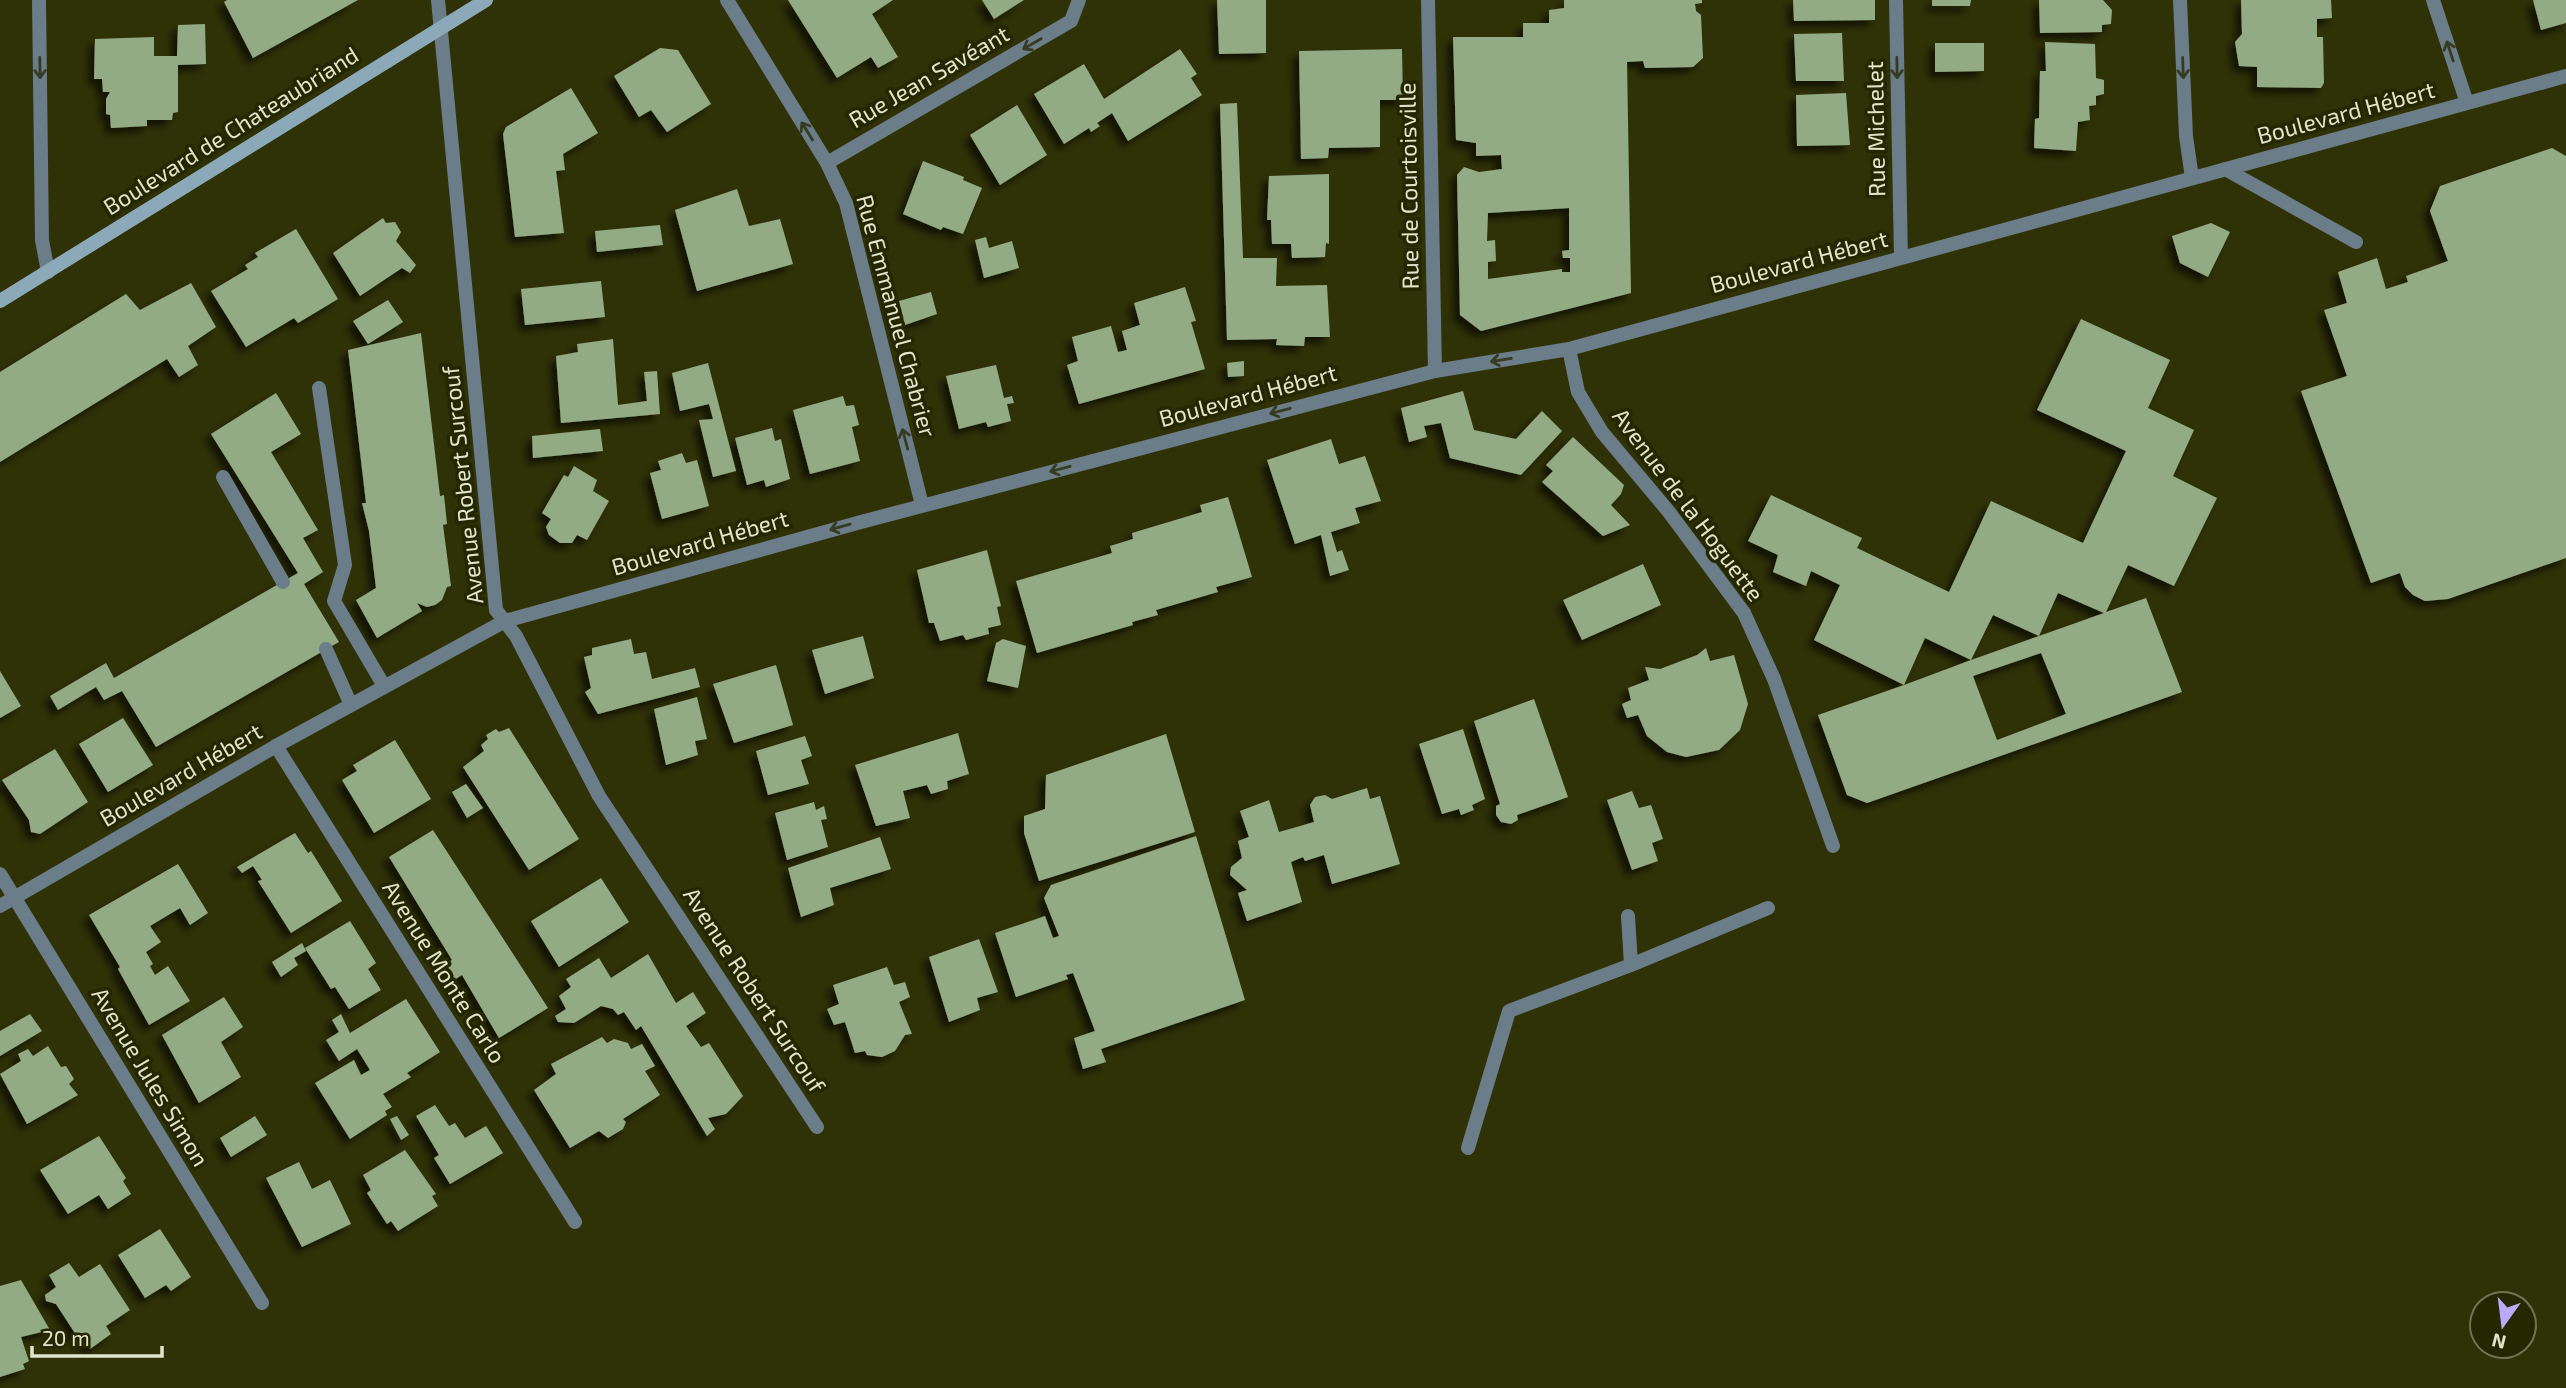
<svg xmlns="http://www.w3.org/2000/svg" width="2566" height="1388" viewBox="0 0 2566 1388" font-family="'Exo 2',sans-serif">
  <style>
    .building { fill: #93ab84; fill-rule: evenodd; filter: url(#shadow) }
    .lines { fill: none; stroke-linecap: round; stroke-linejoin: round }
    .service { stroke: #6a7d88; stroke-width: 14 }
    .minor { stroke: #6a7d88; stroke-width: 14 }
    .secondary { stroke: #8ca9ba; stroke-width: 14 }
    .oneway { stroke: #363c22 }
    .labels { text-anchor: middle; stroke-width: 7; stroke-linejoin: round; paint-order: stroke }
    .street-label { font-size: 23px; fill: #e2e5ce; stroke: #252700 }
  </style>
  <defs>
    <filter id="shadow"><feDropShadow dx="-6" dy="6" stdDeviation="3.5" flood-color="#0009"/></filter>
  </defs>
  <rect width="100%" height="100%" fill="#2f3107"/>
  <path class="building" d="M227,0H358L253,58L224,2Z
    M788,0H893L872,14L898,57L878,68L871,57L837,78Z
    M982,0H1024L994,19Z
    M1217,0H1266V53L1219,54Z
    M1564,0H1702V3L1695,4L1696,11L1701,15L1703,58L1693,67L1645,68L1643,61L1627,62L1631,293L1481,331L1460,315L1457,175L1464,167L1479,172L1502,169L1501,155L1476,156V143L1456,140L1453,37H1523V23H1549V10L1564,8ZM1569,208V250L1562,251L1563,258H1570V272H1562V269L1488,279V262L1496,261L1495,240L1487,241L1488,213Z
    M1793,0H1875V20L1794,21Z
    M1932,0H1971L1970,6H1932Z
    M2039,0H2103L2112,10L2111,24L2102,25V32L2040,33Z
    M2241,0H2331L2332,18L2317,19V37H2323L2324,83L2321,88L2257,87V67L2239,66L2235,42L2242,34Z
    M2533,0H2566V23L2541,30Z
    M205,24L206,64L178,65V112L173,113L172,120H147V126L111,128L110,115L106,114V99L110,92H103L102,79H94L95,39L154,37V56H177L178,25Z
    M1842,33L1844,81H1796L1794,34Z
    M2045,42L2095,44L2096,78L2104,80V94L2096,96V105L2089,106L2090,120L2078,122L2076,151L2034,148L2035,119L2039,118L2040,71H2046Z
    M1935,43H1984V71L1935,72Z
    M660,48L678,50L711,104L667,132L651,110L639,117L614,76Z
    M1180,49L1197,74L1191,78L1202,95L1128,141L1112,113L1097,123L1100,126L1091,132L1089,128L1064,144L1034,94L1084,64L1104,99Z
    M1402,49L1403,100H1380V147L1329,148L1328,158L1301,159L1299,51Z
    M571,88L598,133L563,154L565,170L556,171L564,233L515,237L503,134L506,127Z
    M1846,93L1850,145L1797,146L1796,95Z
    M1237,103L1243,258H1277L1276,286L1327,285L1330,337H1305L1304,346L1276,345L1277,339L1227,340L1220,104Z
    M1017,105L1047,155L1000,185L970,135Z
    M2552,148L2566,156V558L2448,599L2425,601L2413,595L2405,587L2400,573L2371,583L2301,391L2347,376L2324,310L2347,303L2338,272L2377,258L2386,289L2408,282L2406,276L2448,261L2430,211L2440,186Z
    M923,161L964,177L963,180L982,188L963,234L943,227L941,230L903,214Z
    M1329,174V244L1326,243L1325,257L1292,258L1291,244H1272L1271,220H1267L1269,176Z
    M737,189L749,226L780,219L793,264L697,291L675,210Z
    M383,218L386,223L395,222L401,232L396,241L416,265L410,273L402,268L360,296L333,253Z
    M2211,223L2230,232L2208,277L2180,263L2172,236Z
    M660,225L663,245L597,252L595,231Z
    M296,229L338,299L298,323L294,318L246,347L211,291L248,269L245,265L258,257L255,253Z
    M986,237L989,248L1012,241L1019,268L984,278L975,240Z
    M601,281L605,317L525,325L521,289Z
    M191,283L216,327L188,346L198,365L179,377L167,359L0,462V372L126,294L140,310Z
    M1185,287L1196,321L1191,322L1205,369L1079,404L1067,365L1078,361L1072,337L1111,326L1118,352L1127,350L1122,331L1140,325L1134,303Z
    M931,292L937,314L905,325L899,301Z
    M388,300L403,322L368,344L353,321Z
    M2081,319L2170,360L2148,408L2194,430L2173,476L2217,498L2174,586L2128,565L2106,612L2146,598L2182,692L1867,803L1847,795L1818,715L1904,685L1971,660L1925,638L1904,685L1814,640L1840,585L1811,571L1806,586L1773,572L1778,555L1748,541L1771,495L1862,538L1857,548L1949,592L1991,501L2083,543L2126,451L2037,410ZM2058,593L2104,613L2039,636L1971,660L1993,615L2039,636ZM2041,653L2066,714L1997,740L1973,676Z
    M421,333L440,496L444,495L447,524L443,525L451,586L447,587L442,600L435,605L427,607L417,603L422,611L377,638L356,600L376,588L369,531L362,503H366L348,350Z
    M613,339L618,405L647,401L644,372L657,371L660,414L561,423L556,356L578,352L577,344Z
    M1244,361V376L1228,377L1227,363Z
    M708,363L736,471L713,477L699,420L713,419L709,404L680,411L672,373Z
    M996,365L1004,398L1012,396L1014,403L1007,404L1011,421L988,427L986,422L959,429L946,376Z
    M1463,391L1474,430L1516,439L1542,411L1562,431L1521,475L1450,458L1441,423L1424,426L1427,437L1409,442L1401,408Z
    M276,393L301,434L271,452L318,530L303,538L323,572L304,584L339,642L156,747L122,691L104,700L96,687L58,710L50,696L106,663L114,678L298,573L211,434Z
    M843,396L846,406L854,405L859,425L852,427L860,461L810,474L793,410Z
    M772,428L775,441L781,439L790,479L766,487L764,480L747,485L735,438Z
    M600,429L603,451L533,458L532,436Z
    M1573,437L1624,485L1621,494L1611,505L1630,525L1603,536L1542,482L1553,471L1546,465Z
    M1331,439L1339,464L1365,456L1381,501L1355,508L1360,523L1331,532L1337,552L1342,550L1349,570L1330,576L1321,535L1295,544L1267,460Z
    M682,453L686,463L697,460L709,506L662,519L650,473L661,470L658,461Z
    M574,466L597,480L593,491L609,501L587,540L577,535L572,543H560L549,535L546,527L551,519L542,513L564,475L568,477Z
    M1228,497L1252,577L1216,587L1218,592L1156,610L1158,615L1132,622L1133,625L1037,653L1016,581L1112,553L1110,546L1133,539L1132,533L1202,512L1200,505Z
    M987,550L1001,606L997,607L1001,625L988,628L989,634L966,640L963,635L940,641L934,623H929L917,570Z
    M1643,564L1661,605L1582,640L1563,600Z
    M863,636L874,678L825,694L812,650Z
    M631,639L634,654L646,652L652,679L695,668L700,687L598,714L585,692L591,688L584,657L592,655V648Z
    M1003,639L1026,646L1018,688L987,681L996,643Z
    M1706,648L1710,661L1734,655L1748,704L1740,730L1719,750L1686,757L1667,752L1647,736L1638,715L1627,718L1622,704L1631,700L1628,688L1649,680L1645,667L1660,669L1697,655Z
    M776,665L793,725L734,743L713,684Z
    M0,671L21,706L0,718Z
    M697,697L707,739L695,741L698,755L666,765L654,709Z
    M1534,699L1568,797L1517,815L1518,820L1511,824L1501,822L1496,815V806L1500,804L1474,721Z
    M123,718L153,765L108,792L79,744Z
    M509,728L579,839L529,870L463,767L484,751L481,745L488,739L486,735L496,729L499,732Z
    M1463,729L1485,799L1472,805L1474,810L1461,815L1459,809L1442,814L1419,744Z
    M958,733L969,774L947,781L948,789L931,794L927,785L903,791L910,818L876,826L855,765Z
    M1166,734L1195,832L1039,881L1024,833V816L1045,809L1046,775Z
    M805,736L812,756L801,760L809,784L768,795L756,751Z
    M395,740L431,799L374,833L342,780L357,771L353,765Z
    M55,749L88,802L40,834L31,832L29,820L2,780Z
    M466,784L483,808L467,818L452,792Z
    M1367,788L1370,799L1380,796L1400,864L1332,884L1324,855L1305,861L1303,857L1291,862L1302,902L1247,921L1238,893L1247,890L1230,875L1231,867L1242,858L1238,841L1249,837L1240,811L1269,800L1279,832L1314,822L1310,805L1315,797L1325,795L1332,799Z
    M1632,791L1639,808L1651,805L1663,839L1652,843L1658,861L1632,870L1607,800Z
    M814,802L816,810L824,806L827,819L821,820L828,847L787,860L775,813Z
    M433,830L548,1008L499,1038L462,975L451,982L442,966L452,960L389,857Z
    M295,833L308,853L311,851L342,901L291,933L258,881L262,880L253,866L242,873L237,867Z
    M1196,836L1245,1000L1101,1049L1106,1062L1083,1069L1074,1038L1095,1031L1073,973L1066,975L1068,979L1016,997L995,933L1045,916L1053,938L1059,936L1044,898L1051,885Z
    M880,837L891,869L830,888L834,905L801,917L788,868Z
    M178,864L208,913L190,925L180,908L150,926L161,942L146,952L153,964L150,966L155,975L168,966L190,1001L149,1025L118,969L120,967L89,915Z
    M601,878L629,922L559,967L531,921Z
    M350,921L376,963L368,969L381,990L349,1009L335,987L331,989L305,948Z
    M979,939L998,992L977,998L980,1010L949,1022L929,957Z
    M302,943L306,951L294,958L298,965L281,977L272,962Z
    M648,954L676,1003L693,992L706,1013L686,1026L701,1047L709,1043L743,1096L726,1114L708,1118L715,1129L707,1136L641,1026L636,1030L624,1012L618,1015L613,1009L601,1006L574,1023L558,1022L555,1016L566,1009L559,996L571,987L566,979L599,958L611,978Z
    M887,967L894,985L905,982L910,997L899,1002L912,1034L905,1035L895,1051L882,1057L867,1055L865,1051L855,1053L845,1022L834,1025L827,1009L839,1004L833,985Z
    M224,997L243,1027L221,1042L241,1077L199,1103L162,1035Z
    M406,999L440,1052L407,1073L411,1077L383,1094L392,1107L385,1111L387,1115L350,1139L315,1083L354,1060L361,1075L370,1070L357,1049L339,1061L326,1040L339,1032L332,1020L341,1014L350,1033Z
    M30,1014L42,1031L0,1056V1031Z
    M602,1037L607,1043L614,1039L628,1043L631,1049L642,1044L655,1066L645,1071L660,1095L623,1119L626,1122L623,1129L608,1138L599,1131L570,1148L534,1090L556,1074L551,1064Z
    M48,1046L61,1067L66,1066L74,1079L69,1084L78,1095L27,1124L0,1074L21,1061L18,1054L28,1049L33,1056Z
    M435,1105L449,1126L455,1123L465,1138L486,1126L503,1153L450,1184L434,1158L439,1155L416,1116Z
    M255,1116L267,1135L231,1157L220,1138Z
    M397,1116L409,1135L401,1140L390,1119Z
    M99,1136L126,1178L123,1181L131,1194L108,1209L99,1195L68,1214L40,1170Z
    M405,1150L436,1194L432,1196L438,1206L398,1231L391,1221L387,1224L367,1193L371,1190L363,1175Z
    M299,1162L312,1189L330,1180L351,1224L302,1247L266,1178Z
    M160,1229L191,1277L171,1291L166,1285L145,1298L118,1255Z
    M69,1263L79,1277L100,1264L130,1310L106,1326L111,1334L90,1349L83,1340L80,1341L56,1304L46,1301L45,1295L56,1287L49,1275Z
    M21,1280L50,1330L21,1337L29,1361L23,1364L25,1369L0,1377V1286Z"/>
  <g class="lines">
    <path class="service" d="M2225,169L2356,242
      M319,388L345,565L334,601L384,686
      M223,477L283,582
      M326,649L351,705
      M276,746L575,1222
      M1631,965L1768,908
      M1468,1148L1509,1011L1631,965L1628,916"/>
    <path class="minor" d="M39,0L42,240L48,272
      M438,0L496,610L516,636L599,796L817,1127
      M727,0L827,163L846,203L922,505
      M1428,0L1435,371
      M1896,0L1901,258
      M2180,0L2186,136L2192,178
      M2433,0L2467,103
      M827,163L1071,21L1079,0
      M1569,349L1578,392L1602,432L1669,512L1744,613L1774,679L1833,846
      M0,874L262,1303
      M0,906L276,746L505,621L861,522L1435,371L1569,349L2566,76"/>
    <path class="secondary" d="M0,301L486,0"/>
  </g>
  <defs><path id="oneway-shaft" d="M-6 0H5M1.5-3L5.5 0L1.5 3" fill="none" stroke-width="1.6" stroke-linecap="round" stroke-linejoin="round" transform="scale(1.75)"/></defs>
  <g class="oneway">
    <use href="#oneway-shaft" transform="translate(1032 44) rotate(150)"/>
    <use href="#oneway-shaft" transform="translate(2450 51) rotate(-108)"/>
    <use href="#oneway-shaft" transform="translate(40 68) rotate(89)"/>
    <use href="#oneway-shaft" transform="translate(1897 68) rotate(89)"/>
    <use href="#oneway-shaft" transform="translate(2183 68) rotate(88)"/>
    <use href="#oneway-shaft" transform="translate(807 131) rotate(-122)"/>
    <use href="#oneway-shaft" transform="translate(1501 360) rotate(171)"/>
    <use href="#oneway-shaft" transform="translate(1280 411) rotate(165)"/>
    <use href="#oneway-shaft" transform="translate(905 439) rotate(-105)"/>
    <use href="#oneway-shaft" transform="translate(1060 469) rotate(165)"/>
    <use href="#oneway-shaft" transform="translate(840 527) rotate(164)"/>
  </g>
  <g class="labels">
    <g class="street-label">
      <text transform="translate(929 77) rotate(-30)" y="8">Rue Jean Savéant</text>
      <text transform="translate(2346 113) rotate(-15)" y="8">Boulevard Hébert</text>
      <text transform="translate(1876 129) rotate(-91)" y="8">Rue Michelet</text>
      <text transform="translate(231 131) rotate(-32)" y="8">Boulevard de Chateaubriand</text>
      <text transform="translate(1409 186) rotate(-91)" y="8">Rue de Courtoisville</text>
      <text transform="translate(1799 262) rotate(-15)" y="8">Boulevard Hébert</text>
      <text transform="translate(896 316) rotate(75)" y="8">Rue Emmanuel Chabrier</text>
      <text transform="translate(1248 396) rotate(-15)" y="8">Boulevard Hébert</text>
      <text transform="translate(463 485) rotate(-96)" y="8">Avenue Robert Surcouf</text>
      <text transform="translate(1688 505) rotate(53)" y="8">Avenue de la Hoguette</text>
      <text transform="translate(700 543) rotate(-16)" y="8">Boulevard Hébert</text>
      <text transform="translate(181 775) rotate(-30)" y="8">Boulevard Hébert</text>
      <text transform="translate(444 972) rotate(58)" y="8">Avenue Monte Carlo</text>
      <text transform="translate(754 990) rotate(57)" y="8">Avenue Robert Surcouf</text>
      <text transform="translate(150 1077) rotate(59)" y="8">Avenue Jules Simon</text>
    </g>
  </g>
  <g transform="translate(2503 1325) rotate(194)"><circle r="33" fill="#252700" stroke="#717352" stroke-width="2"/>
  <path d="M0-5L12 26L0 18L-12 26Z" fill="#baaaf7"/>
  <text y="-10" font-size="19" font-weight="bold" text-anchor="middle" fill="#e2e5ce">N</text>
  </g>
  <path d="M32 1346v10h130v-10" fill="none" stroke="#e2e5ce" stroke-width="3.5"/>
  <text x="42" y="1346" font-size="21" fill="#e2e5ce" stroke="#252700" stroke-width="5" paint-order="stroke">20 m</text>
</svg>
